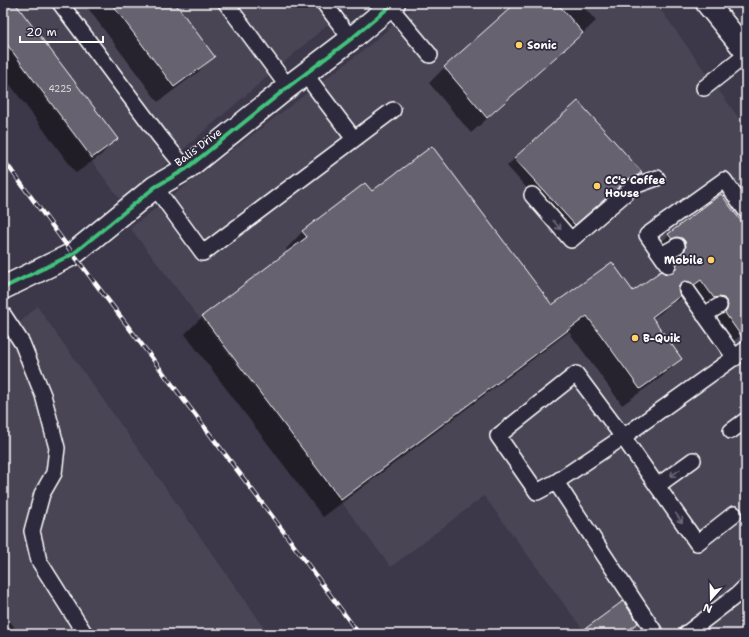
<svg xmlns="http://www.w3.org/2000/svg" width="749" height="637" viewBox="0 0 749 637" font-family="'Shantell Sans',sans-serif">
  <style>
    .built { fill: #494455 }
    .shadow { fill: #0007 }
    .building { fill: #666270; stroke: #fff }
    .lines { fill: none; stroke-linecap: round; stroke-linejoin: round }
    .lane-casing { stroke: #fff; stroke-width: 18 }
    .street-casing { stroke: #fff; stroke-width: 25 }
    .secondary-casing { stroke: #fff; stroke-width: 25 }
    .lane { stroke: #2f2a3d; stroke-width: 15 }
    .street { stroke: #2f2a3d; stroke-width: 22 }
    .secondary { stroke: #2f2a3d; stroke-width: 22 }
    .rail-casing { stroke: #fff; stroke-width: 4.5 }
    .rail { stroke: #2f2a3d; stroke-width: 3; stroke-dasharray: 9; stroke-linecap: butt }
    .cycleway-casing { stroke: #2f2a3d; stroke-width: 6 }
    .cycleway { stroke: #40c37c; stroke-width: 4 }
    .oneway { stroke: #6d6a77 }
    .poi-dot { fill: #ffd166; stroke: #2f2a3d; stroke-width: 1.5 }
    .labels { text-anchor: middle; stroke-width: 3.5; stroke-linejoin: round; paint-order: stroke }
    .number-label { font-size: 9px; fill: #d9d8db }
    .poi-label { font-size: 11px; font-weight: bold; fill: #fff; stroke: #2f2a3d; text-anchor: start }
    .street-label { font-size: 11px; fill: #fff; stroke: #2f2a3d }
  </style>
  <rect width="100%" height="100%" fill="#3c3749"/>
  <filter id="ink" filterUnits="userSpaceOnUse"><feTurbulence type="fractalNoise" baseFrequency=".025" numOctaves="2"/><feDisplacementMap in="SourceGraphic" scale="8" xChannelSelector="R" yChannelSelector="G"/><feConvolveMatrix kernelMatrix="1 2 1 2 8 2 1 2 1" color-interpolation-filters="sRGB"/></filter>
  <g filter="url(#ink)">
    <path class="built" d="M3,3H353L122,202L3,43Z
      M419,3H656L746,128V634H586L484,496L391,567L130,228L366,48Z
      M37,306L269,634H3V339Z"/>
    <path class="shadow" d="M3,3H14L116,139L101,155L76,173L3,75Z
      M84,3H174L213,57L198,72L158,102Z
      M517,3H580L596,21L580,36L471,133L429,83L444,68Z
      M515,158L640,172L629,183L619,187L566,232L507,166Z
      M371,193L551,306L633,293L663,274L668,269L651,252L669,235L746,229V332L721,350L683,297L676,302L674,300L661,313L652,319L681,359L663,376L622,405L569,332L323,517L185,334L202,317L288,252L286,249L303,231Z
      M3,459L6,463L3,466Z
      M3,611L19,634H3Z
      M637,623L626,634H581Z"/>
    <path class="building" d="M3,3H15L118,139L92,158L3,39Z
      M111,3H175L215,57L174,87Z
      M516,3H557L583,33L487,118L444,67Z
      M578,101L642,172L638,175L628,179L575,225L514,158Z
      M432,146L552,305L612,262L633,291L661,271L664,273L668,274L673,273L676,268L677,264L675,260L683,254L682,253L685,250L686,246L685,241L682,238L677,237L672,239L668,234L721,194L746,228V340H744L725,313L727,310L728,305L726,301L724,298L719,297L714,298L701,280L694,285L690,282L686,281L682,282L679,286L678,290L680,296L652,317L682,359L640,389L587,316L341,500L202,316L307,237L302,231L365,183L372,191Z
      M623,601L638,623L623,634H578Z"/>
    <g class="lines">
      <defs>
        <path id="lane" d="M60,3L160,137L186,169
          M226,3L288,87
          M324,3L351,39
          M390,7L430,55
          M305,74L354,139
          M704,88L746,55
          M155,187L203,253L393,110
          M532,195L571,240L634,186L657,178
          M661,255L677,246
          M668,265L647,235L724,180L746,211
          M687,290L735,358
          M3,314L22,343L43,395L57,448L54,473L42,494L32,531L39,561L85,634
          M704,315L719,306
          M731,431L746,420
          M556,482L537,492L498,436L576,374L623,437L697,543L734,514
          M657,486L693,460
          M656,634L556,482L623,437L746,349
          M686,634L738,594L746,586"/>
        <path id="street" d="M3,288L73,254L155,187L186,169L288,87L351,39L394,3"/>
        <path id="secondary" d="M707,3L746,51"/>
      </defs>
      <use href="#lane" class="lane-casing"/>
      <use href="#street" class="street-casing"/>
      <use href="#secondary" class="secondary-casing"/>
      <use href="#lane" class="lane"/>
      <use href="#street" class="street"/>
      <use href="#secondary" class="secondary"/>
      <defs>
        <path id="rail" d="M3,159L73,254L272,516L359,634"/>
      </defs>
      <use href="#rail" class="rail-casing"/>
      <use href="#rail" class="rail"/>
      <defs>
        <path id="cycleway" d="M3,288L73,254L155,187L186,169L288,87L351,39L394,3"/>
      </defs>
      <use href="#cycleway" class="cycleway-casing"/>
      <use href="#cycleway" class="cycleway"/>
    </g>
    <defs><path id="oneway-shaft" d="M-6 0H5M1.5-3L5.5 0L1.5 3" fill="none" stroke-width="1.6" stroke-linecap="round" stroke-linejoin="round"/></defs>
    <g class="oneway">
      <use href="#oneway-shaft" transform="translate(557 225) rotate(49)"/>
      <use href="#oneway-shaft" transform="translate(675 473) rotate(145)"/>
      <use href="#oneway-shaft" transform="translate(679 518) rotate(55)"/>
    </g>
  </g>
  <g class="poi-dot">
    <circle cx="519" cy="45" r="4"/>
    <circle cx="597" cy="186" r="4"/>
    <circle cx="711" cy="260" r="4"/>
    <circle cx="635" cy="338" r="4"/>
  </g>
  <g class="labels">
    <g class="number-label">
      <text x="60" y="92">4225</text>
    </g>
    <g class="poi-label">
      <text x="527" y="49">Sonic</text>
      <text x="605" y="184">CC's Coffee<tspan x="605" dy="13">House</tspan></text>
      <text x="703" y="264" text-anchor="end">Mobile</text>
      <text x="643" y="342">B-Quik</text>
    </g>
    <g class="street-label">
      <text transform="translate(198 147) rotate(-37)" y="4">Balis Drive</text>
    </g>
  </g>
  <rect width="749" height="637" fill="none" stroke="#2f2a3d" stroke-width="16"/>
  <rect x="8" y="8" width="733" height="621" fill="none" stroke="#fff" stroke-width="1.5" filter="url(#ink)"/>
  <g transform="translate(711 599) rotate(200)" stroke="#2f2a3d" stroke-width="3" paint-order="stroke">
  <path d="M0-3L7 15L0 10L-7 15Z" fill="#ffffff"/>
  <text y="-6" font-size="11" font-weight="bold" text-anchor="middle" fill="#ffffff">N</text>
  </g>
  <path d="M20 36v6h83v-6" fill="none" stroke="#ffffff" stroke-width="2"/>
  <text x="26" y="36" font-size="12" fill="#ffffff" stroke="#2f2a3d" stroke-width="3" paint-order="stroke">20 m</text>
</svg>
